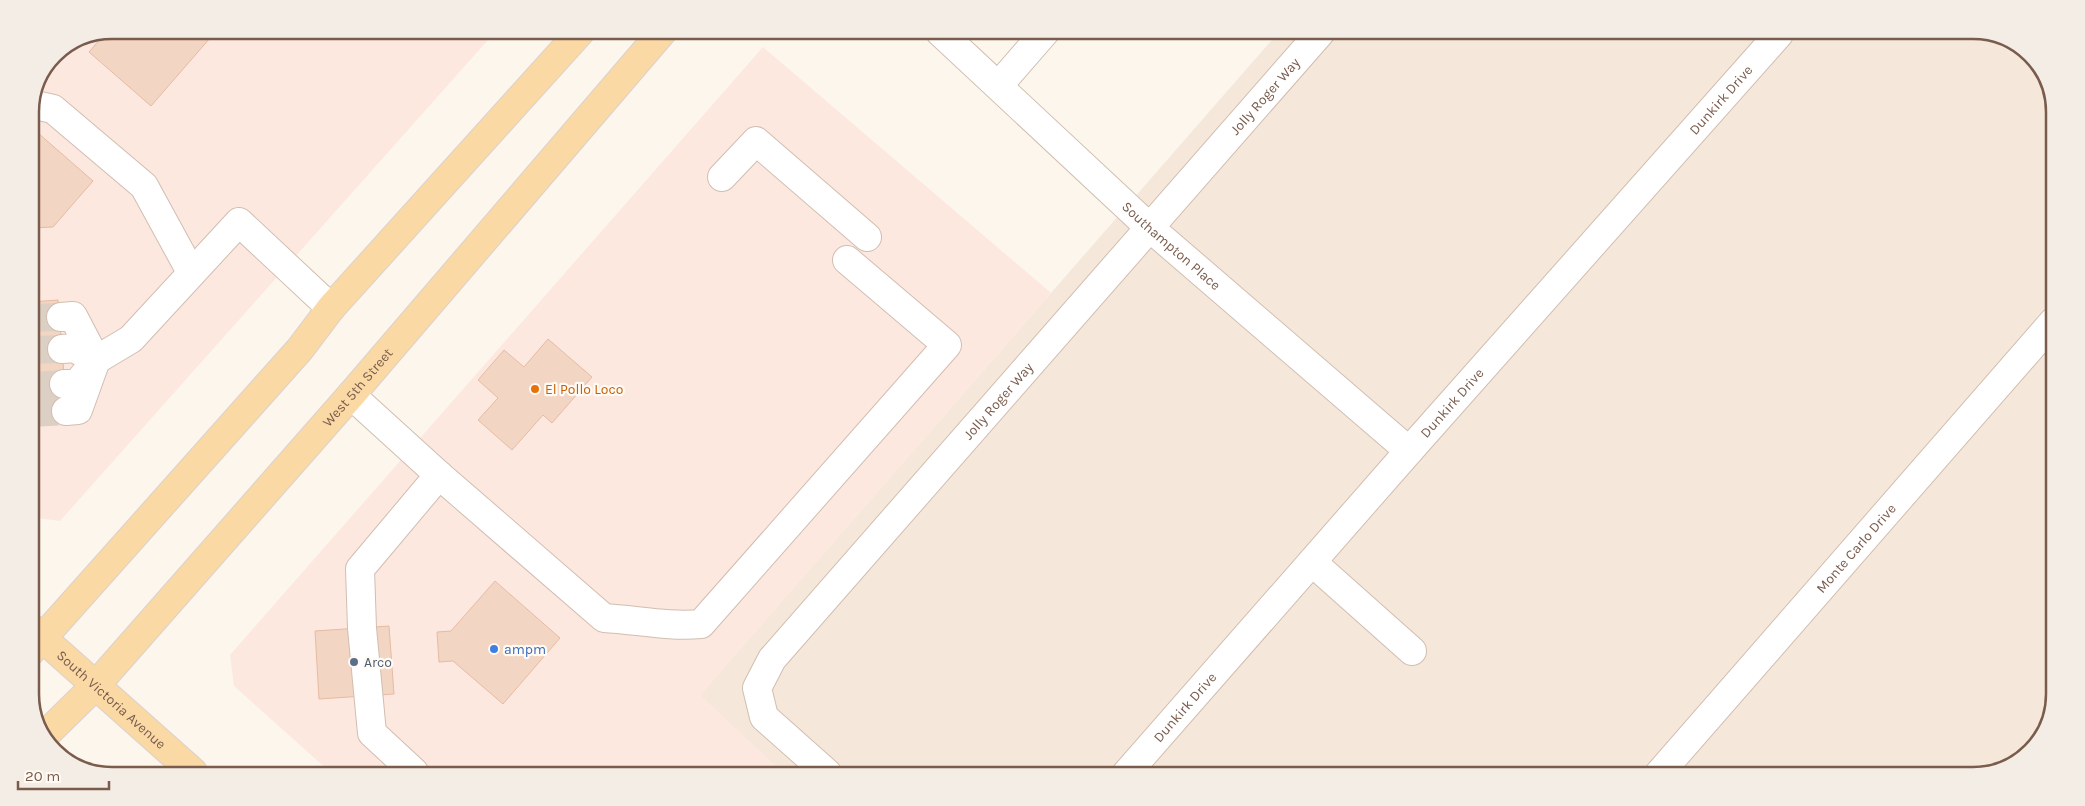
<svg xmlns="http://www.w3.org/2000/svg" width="2085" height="806" viewBox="0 0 2085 806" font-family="Karla,sans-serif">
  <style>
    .residential { fill: #f5e8da }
    .commercial { fill: #fde8e0 }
    .building { fill: #f3d5c3; stroke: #e6bba3 }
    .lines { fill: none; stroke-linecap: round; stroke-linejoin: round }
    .minor-tunnel { stroke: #dcd0c4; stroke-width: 28; stroke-dasharray: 28 14; stroke-linecap: butt }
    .minor-casing { stroke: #d1beb0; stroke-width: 30 }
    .major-casing { stroke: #dad1cd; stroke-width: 30 }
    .minor { stroke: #fff; stroke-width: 28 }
    .major { stroke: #fbd9a5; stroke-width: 28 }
    .food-dot { fill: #e8710a; stroke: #fffaf3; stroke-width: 2 }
    .shop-dot { fill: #3f7fe0; stroke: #fffaf3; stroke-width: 2 }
    .service-dot { fill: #5c6f8a; stroke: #fffaf3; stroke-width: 2 }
    .labels { text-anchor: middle; stroke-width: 4.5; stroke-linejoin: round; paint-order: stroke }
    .street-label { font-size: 14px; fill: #7a5c4d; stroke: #fffaf3 }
    .food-label { font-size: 14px; fill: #c56008; stroke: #fffaf3; text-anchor: start }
    .shop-label { font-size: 14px; fill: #366cbe; stroke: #fffaf3; text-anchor: start }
    .service-label { font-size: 14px; fill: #4e5e75; stroke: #fffaf3; text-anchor: start }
    .rim { fill: none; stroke: #7a5c4d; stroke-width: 2.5 }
  </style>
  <rect width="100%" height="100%" fill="#fdf6ec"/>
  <path class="residential" d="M1278,33L2000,34L2038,62L2055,106L2051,721L2023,759L1974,776L783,773L699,696Z"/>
  <path class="commercial" d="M112,30L496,31L60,521L30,517V107L54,54Z
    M763,47L1051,293L700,695L783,773L330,772L234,686L230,655Z"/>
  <path class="building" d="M112,30H217L151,106L89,52L106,32Z
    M30,126L93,181L53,227L30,228Z
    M58,300L67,411L30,415V302Z
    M548,339L592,377L552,423L543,415L512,450L478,420L498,398L478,380L504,350L524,367Z
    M495,581L560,638L503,704L453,661L439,662L437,632L451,631Z
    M389,626L394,694L319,699L315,631Z"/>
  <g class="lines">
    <path class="minor-tunnel" d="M30,318L61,317
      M30,350L62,349
      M30,386L64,384
      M30,413L66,411"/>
    <defs>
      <g id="minor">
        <path id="s1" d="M940,32L1149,227L1409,451"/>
        <path d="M999,85L1045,32"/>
        <path d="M31,104L53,109L144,186L191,272"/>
        <path d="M722,177L756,141L867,237"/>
        <path d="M61,317L73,316L96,360L78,410L66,411"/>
        <path d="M62,349L74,348L96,360"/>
        <path d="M64,384H77L96,360L131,339L239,222L331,308"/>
        <path d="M351,395L439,475L604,618C637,620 669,627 701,624L947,345L847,260"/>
        <path d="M1312,562L1412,651"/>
        <path d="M414,772L372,733L362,628L360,569L439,475"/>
        <path id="s2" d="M827,773L764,717L757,688L772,659L1320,33"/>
        <path id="s3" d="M1126,774L1409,451L1779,34"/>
        <path id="s4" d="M1658,775L2053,322"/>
      </g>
      <g id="major">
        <path id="s5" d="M30,627L193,772"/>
        <path d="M30,652L300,349L331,308L581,31"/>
        <path id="s6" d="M44,736L96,685L351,395L663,31"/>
      </g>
    </defs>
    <use href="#minor" class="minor-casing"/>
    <use href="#major" class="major-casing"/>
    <use href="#minor" class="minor"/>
    <use href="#major" class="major"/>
  </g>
  <circle class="food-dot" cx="535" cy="389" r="5"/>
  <circle class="shop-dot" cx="494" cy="649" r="5"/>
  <circle class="service-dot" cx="354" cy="662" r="5"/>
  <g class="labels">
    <g class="street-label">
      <text dy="5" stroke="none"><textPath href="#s2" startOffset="895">Jolly Roger Way</textPath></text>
      <text dy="5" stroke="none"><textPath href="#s3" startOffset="899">Dunkirk Drive</textPath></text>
      <text dy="5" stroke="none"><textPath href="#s1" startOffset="315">Southampton Place</textPath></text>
      <text dy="5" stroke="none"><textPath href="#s6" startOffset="469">West 5th Street</textPath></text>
      <text dy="5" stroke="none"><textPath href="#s2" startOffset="490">Jolly Roger Way</textPath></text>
      <text dy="5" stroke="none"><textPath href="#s3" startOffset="494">Dunkirk Drive</textPath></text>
      <text dy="5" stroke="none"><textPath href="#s4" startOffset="301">Monte Carlo Drive</textPath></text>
      <text dy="5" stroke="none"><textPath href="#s5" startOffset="109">South Victoria Avenue</textPath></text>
      <text dy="5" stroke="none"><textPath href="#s3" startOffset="89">Dunkirk Drive</textPath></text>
    </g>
    <g class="food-label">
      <text x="545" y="394">El Pollo Loco</text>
    </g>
    <g class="shop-label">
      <text x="504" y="654">ampm</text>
    </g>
    <g class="service-label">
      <text x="364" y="667">Arco</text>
    </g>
  </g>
  <path d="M0 0H2085V806H0ZM112 39H1973A73 73 0 0 1 2046 112V694A73 73 0 0 1 1973 767H112A73 73 0 0 1 39 694V112A73 73 0 0 1 112 39Z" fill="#f4ede6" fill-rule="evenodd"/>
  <path class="rim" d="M112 39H1973A73 73 0 0 1 2046 112V694A73 73 0 0 1 1973 767H112A73 73 0 0 1 39 694V112A73 73 0 0 1 112 39Z"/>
  <path d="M18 781v8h91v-8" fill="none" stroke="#7a5c4d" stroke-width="2.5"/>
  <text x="25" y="781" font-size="15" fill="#7a5c4d" stroke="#fffaf3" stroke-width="4" paint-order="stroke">20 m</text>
</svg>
